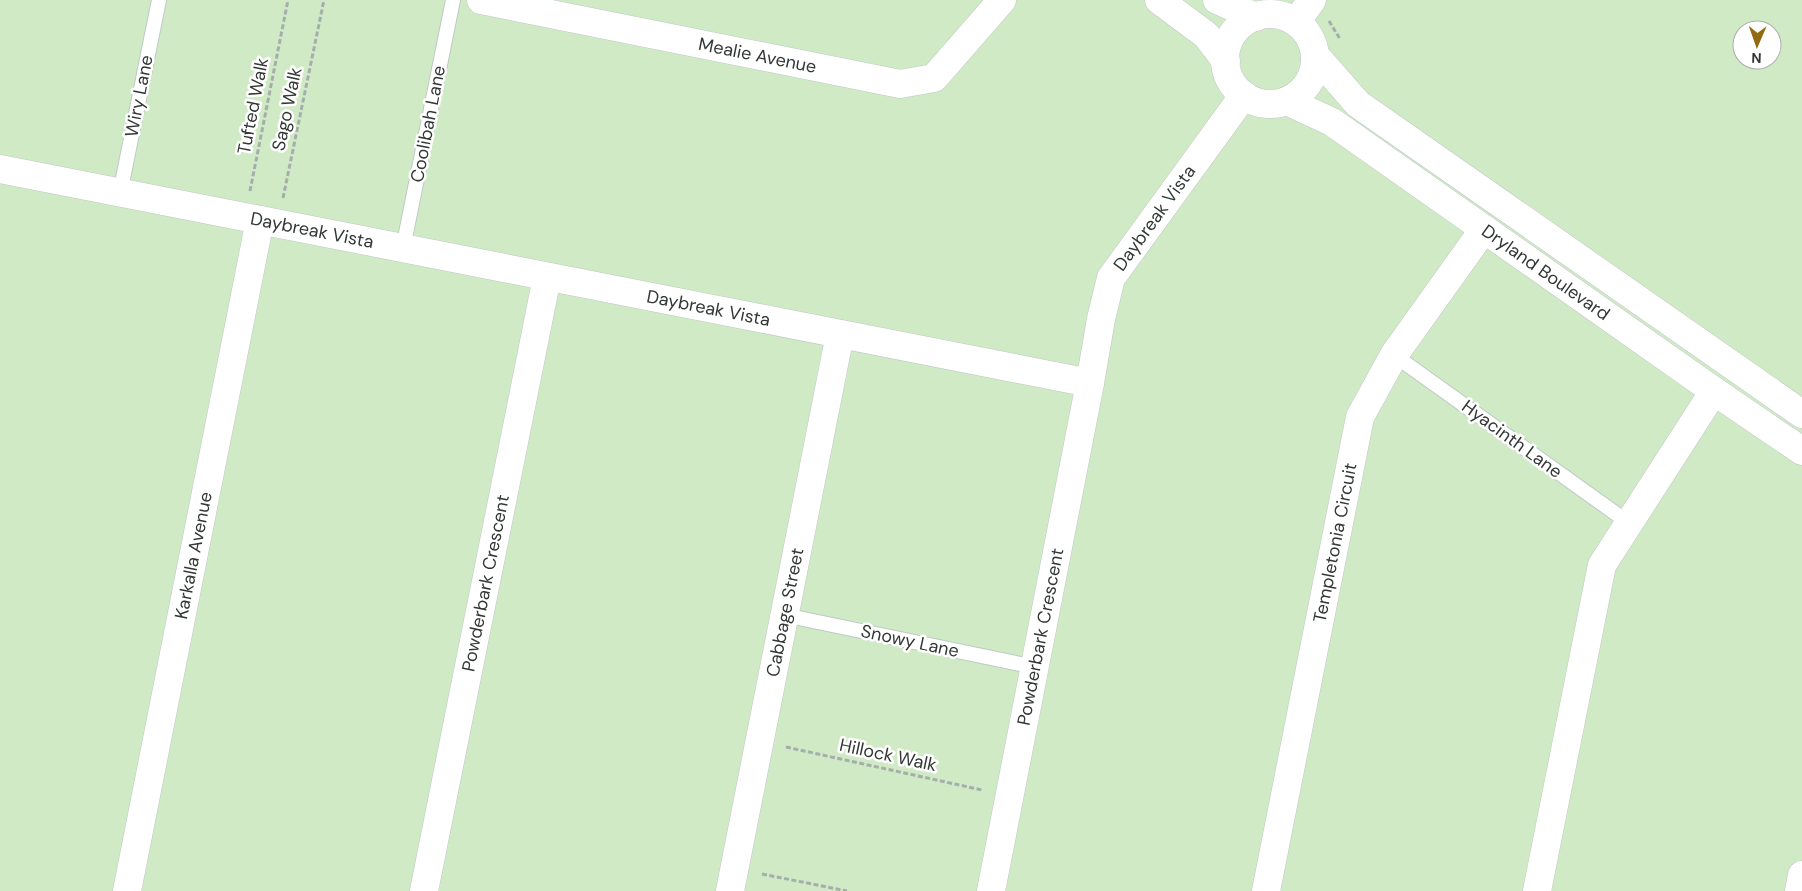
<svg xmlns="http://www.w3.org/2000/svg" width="1802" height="891" viewBox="0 0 1802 891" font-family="'DM Sans',sans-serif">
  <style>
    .green { fill: #d0eac5; fill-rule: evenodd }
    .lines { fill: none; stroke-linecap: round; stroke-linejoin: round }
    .service-casing { stroke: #bec9c5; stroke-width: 16 }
    .minor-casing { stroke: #bec9c5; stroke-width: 29 }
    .tertiary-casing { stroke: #bec9c5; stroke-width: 29 }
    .path { stroke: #a6aeab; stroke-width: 3; stroke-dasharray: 5 2.5; stroke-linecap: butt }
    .service { stroke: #fff; stroke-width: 14 }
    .minor { stroke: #fff; stroke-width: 28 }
    .tertiary { stroke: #fff; stroke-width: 28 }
    .labels { text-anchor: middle; stroke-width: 5; stroke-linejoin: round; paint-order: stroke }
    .street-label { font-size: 18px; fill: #333736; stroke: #fff }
  </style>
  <rect width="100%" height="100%" fill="#eaf5f1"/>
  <path class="green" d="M0,0H1802V891H0ZM1742,30H1772V60H1742Z"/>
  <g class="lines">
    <defs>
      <path id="service" d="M120,193L159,0
        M403,248L453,0
        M1394,355L1629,523
        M784,615L1035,667"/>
      <g id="minor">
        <path id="s1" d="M481,0L900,84L934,78L1002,0"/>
        <path d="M1296,22L1312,0"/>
        <path id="s2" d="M0,169L1090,383L1101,319L1111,278L1244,95"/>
        <path id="s3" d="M127,891L260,220"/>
        <path id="s4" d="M424,891L547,277"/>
        <path id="s5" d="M730,891L840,334"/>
        <path id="s6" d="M991,891L1090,383"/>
        <path id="s7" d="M1266,891L1360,417L1394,355L1484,229"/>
        <path d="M1537,891L1602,565L1714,391"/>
        <path d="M1799,891L1802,875"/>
      </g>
      <g id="tertiary">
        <path d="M1159,0L1206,35L1226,61"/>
        <path d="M1217,0L1256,17"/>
        <circle cx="1270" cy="59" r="45"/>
        <path d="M1315,55L1358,104L1802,414"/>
        <path id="s8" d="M1287,101L1332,122L1714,391L1802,451"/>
      </g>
    </defs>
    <use href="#service" class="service-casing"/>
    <use href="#minor" class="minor-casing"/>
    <use href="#tertiary" class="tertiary-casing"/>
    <path class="path" d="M1329,21L1340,39
      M250,191L288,0
      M283,198L324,0
      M786,747L982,790
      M762,874L847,891"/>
    <use href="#service" class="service"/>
    <use href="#minor" class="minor"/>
    <use href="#tertiary" class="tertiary"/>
  </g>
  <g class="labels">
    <g class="street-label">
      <text dy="6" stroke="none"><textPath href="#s1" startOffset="282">Mealie Avenue</textPath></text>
      <text transform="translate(139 96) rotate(-79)" y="6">Wiry Lane</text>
      <text transform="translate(253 106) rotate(-79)" y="6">Tufted Walk</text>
      <text transform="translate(287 109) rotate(-78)" y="6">Sago Walk</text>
      <text transform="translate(428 124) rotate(-79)" y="6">Coolibah Lane</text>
      <text dy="6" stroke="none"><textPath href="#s2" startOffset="1292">Daybreak Vista</textPath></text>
      <text dy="6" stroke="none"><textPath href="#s2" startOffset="318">Daybreak Vista</textPath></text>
      <text dy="6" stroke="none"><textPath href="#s8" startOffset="311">Dryland Boulevard</textPath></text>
      <text dy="6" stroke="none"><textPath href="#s2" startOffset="722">Daybreak Vista</textPath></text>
      <text transform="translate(1512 439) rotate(36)" y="6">Hyacinth Lane</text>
      <text dy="6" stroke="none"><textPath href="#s7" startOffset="355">Templetonia Circuit</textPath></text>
      <text dy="6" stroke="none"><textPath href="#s3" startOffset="342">Karkalla Avenue</textPath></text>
      <text dy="6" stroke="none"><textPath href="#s4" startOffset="314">Powderbark Crescent</textPath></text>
      <text dy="6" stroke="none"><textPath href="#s5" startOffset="284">Cabbage Street</textPath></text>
      <text dy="6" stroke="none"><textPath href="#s6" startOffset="259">Powderbark Crescent</textPath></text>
      <text transform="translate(910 641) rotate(12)" y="6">Snowy Lane</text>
      <text transform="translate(888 755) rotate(12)" y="6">Hillock Walk</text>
    </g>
  </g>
  <g transform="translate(1757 45) rotate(182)"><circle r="24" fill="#ffffff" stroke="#adafaf"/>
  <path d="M0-4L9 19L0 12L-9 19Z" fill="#916a11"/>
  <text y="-8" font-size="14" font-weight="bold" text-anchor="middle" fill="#333736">N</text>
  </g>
</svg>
